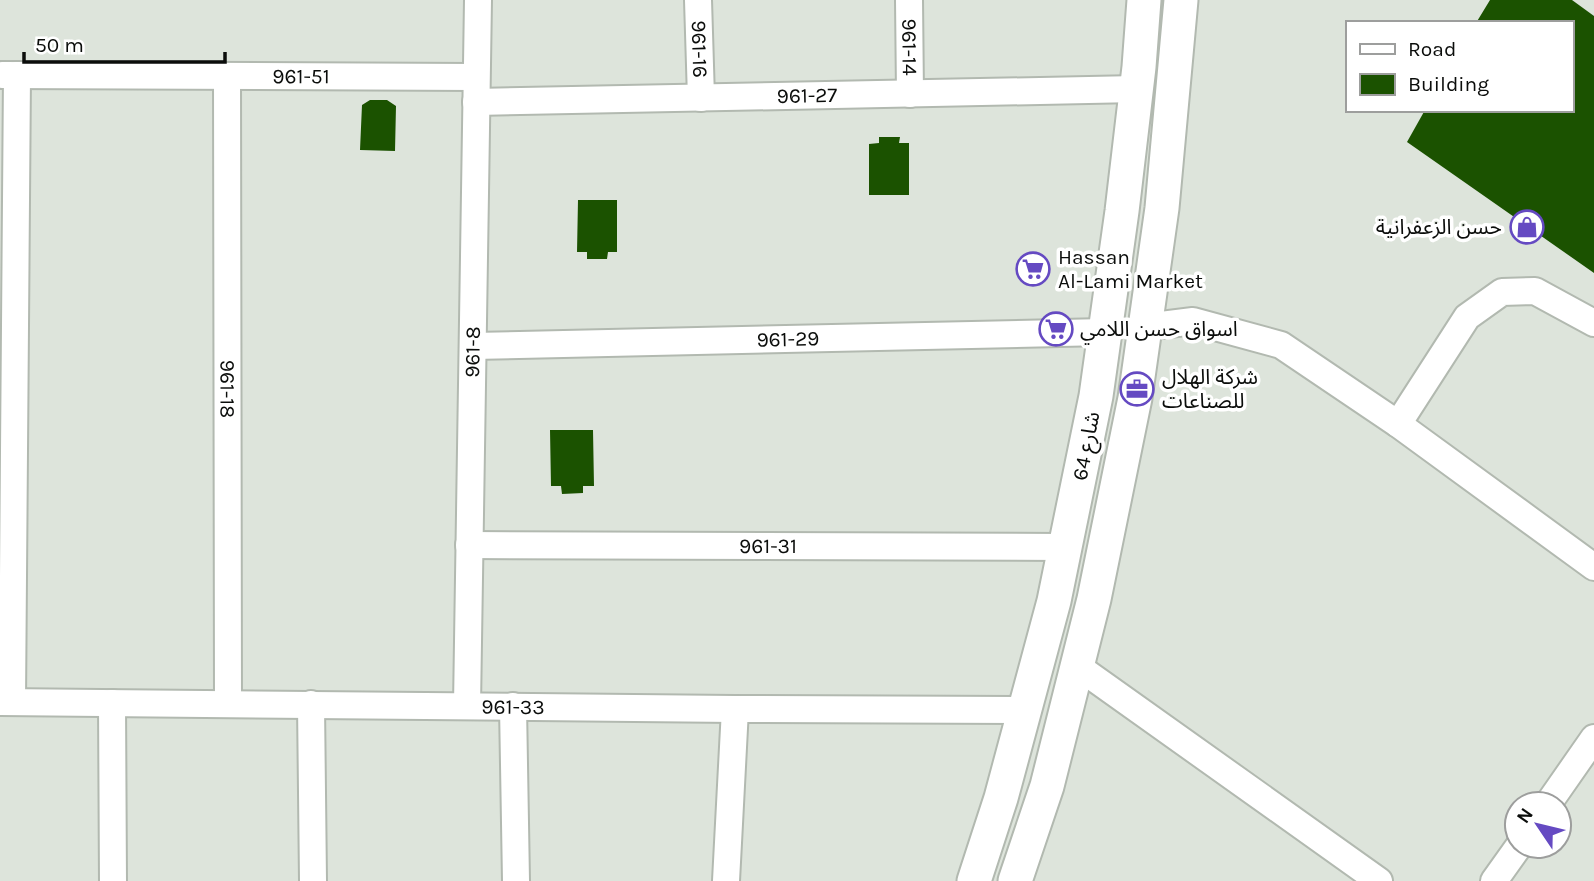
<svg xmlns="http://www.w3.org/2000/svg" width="1594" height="881" viewBox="0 0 1594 881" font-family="Karla,'Noto Sans Arabic',sans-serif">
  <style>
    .building { fill: #1b5200 }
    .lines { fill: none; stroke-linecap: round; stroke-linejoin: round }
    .minor-casing { stroke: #b2b9b0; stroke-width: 30 }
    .major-casing { stroke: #b2b9b0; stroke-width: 37 }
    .minor { stroke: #fff; stroke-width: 26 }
    .major { stroke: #fff; stroke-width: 33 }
    .labels { text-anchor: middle; stroke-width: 7; stroke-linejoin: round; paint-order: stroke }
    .street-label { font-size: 21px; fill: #0b0d0b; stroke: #fff }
    .poi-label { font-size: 21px; fill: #0b0d0b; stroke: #fff; text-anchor: start }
  </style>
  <rect width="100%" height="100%" fill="#dde4db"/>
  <path class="building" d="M1490,0H1572L1594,16V273L1407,142L1425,110H1571V23H1476Z
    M370,100H387L396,106L395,151L360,150L362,105Z
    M879,137H900L899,143H909V195H869V144L879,143Z
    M578,200H617V252H608L607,259H587V252H577Z
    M550,430H593L594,486H583V493L562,494L561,486H551Z"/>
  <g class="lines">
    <defs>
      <g id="minor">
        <path id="s1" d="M698,0L701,98"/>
        <path id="s2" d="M909,0L910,94"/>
        <path id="s3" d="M2,75L476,77"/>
        <path id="s4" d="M227,76L228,704"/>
        <path id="s5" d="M476,102L1137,89"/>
        <path d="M1145,327L1193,321L1281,345L1398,424L1594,567"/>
        <path id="s6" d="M473,346L1105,332"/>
        <path d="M1398,424L1467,317L1502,292L1535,291L1594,323"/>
        <path id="s7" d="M469,545L1065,547"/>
        <path d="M1077,666L1379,881"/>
        <path id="s8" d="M0,702L735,709L1025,710"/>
        <path d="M12,702L17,75"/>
        <path d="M112,703L113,881"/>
        <path d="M311,704L313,881"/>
        <path id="s9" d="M467,706L478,0"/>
        <path d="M513,706L516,881"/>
        <path d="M1548,804L1594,738"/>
        <path d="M726,881L735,709"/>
        <path d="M1494,881L1519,846"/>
      </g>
      <path id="major" d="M974,881L1001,798L1054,601L1096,396L1122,211L1139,67L1144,0
        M1015,881L1047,786L1094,599L1135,398L1162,208L1181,0"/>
    </defs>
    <use href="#minor" class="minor-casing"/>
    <use href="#major" class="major-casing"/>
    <use href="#minor" class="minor"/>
    <use href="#major" class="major"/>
  </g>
  <defs>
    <symbol id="shop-ring" viewBox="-11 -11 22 22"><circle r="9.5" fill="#fff" stroke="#654ac2" stroke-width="1.5"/><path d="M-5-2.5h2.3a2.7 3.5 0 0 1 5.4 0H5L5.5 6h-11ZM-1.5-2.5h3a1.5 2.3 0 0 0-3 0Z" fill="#654ac2"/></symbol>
    <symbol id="supermarket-ring" viewBox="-11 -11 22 22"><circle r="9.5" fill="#fff" stroke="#654ac2" stroke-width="1.5"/><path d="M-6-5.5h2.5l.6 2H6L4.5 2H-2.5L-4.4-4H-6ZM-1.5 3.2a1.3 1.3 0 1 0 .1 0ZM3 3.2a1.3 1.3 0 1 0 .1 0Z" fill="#654ac2"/></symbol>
    <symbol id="office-ring" viewBox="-11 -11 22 22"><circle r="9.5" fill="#fff" stroke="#654ac2" stroke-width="1.5"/><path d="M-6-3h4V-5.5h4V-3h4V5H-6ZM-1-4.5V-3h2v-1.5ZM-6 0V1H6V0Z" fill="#654ac2"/></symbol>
  </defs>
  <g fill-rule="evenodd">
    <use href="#shop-ring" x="1508" y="208" width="38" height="38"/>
    <use href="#supermarket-ring" x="1014" y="250" width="38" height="38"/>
    <use href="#supermarket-ring" x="1037" y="310" width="38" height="38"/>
    <use href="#office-ring" x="1118" y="370" width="38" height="38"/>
  </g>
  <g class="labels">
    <g class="street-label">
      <text dy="7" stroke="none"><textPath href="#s2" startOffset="47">961-14</textPath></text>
      <text dy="7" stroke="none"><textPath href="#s1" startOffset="49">961-16</textPath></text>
      <text dy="7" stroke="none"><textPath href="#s3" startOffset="299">961-51</textPath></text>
      <text dy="7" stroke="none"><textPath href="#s5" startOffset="331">961-27</textPath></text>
      <text dy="7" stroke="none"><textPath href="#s6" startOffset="315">961-29</textPath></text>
      <text dy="7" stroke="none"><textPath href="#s9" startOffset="354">961-8</textPath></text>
      <text dy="7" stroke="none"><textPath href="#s4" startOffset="313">961-18</textPath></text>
      <text transform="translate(1086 446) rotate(-79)" y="7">شارع 64</text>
      <text dy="7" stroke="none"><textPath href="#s7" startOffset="299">961-31</textPath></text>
      <text dy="7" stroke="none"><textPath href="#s8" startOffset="513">961-33</textPath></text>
    </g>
    <g class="poi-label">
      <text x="1502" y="234" text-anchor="end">حسن الزعفرانية</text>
      <text x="1058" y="264">Hassan<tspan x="1058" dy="24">Al-Lami Market</tspan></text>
      <text x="1080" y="336">اسواق حسن اللامي</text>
      <text x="1162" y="384">شركة الهلال<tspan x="1162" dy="24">للصناعات</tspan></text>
    </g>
  </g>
  <rect x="1346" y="21" width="228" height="91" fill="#ffffff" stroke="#9d9e9d" stroke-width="2"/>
  <rect x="1360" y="44" width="35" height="10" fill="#ffffff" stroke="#9d9e9d" stroke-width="2"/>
  <text x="1408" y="56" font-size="21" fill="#0b0d0b">Road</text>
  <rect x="1360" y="74" width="35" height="21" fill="#1b5200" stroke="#9d9e9d" stroke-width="2"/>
  <text x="1408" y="91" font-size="21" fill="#0b0d0b">Building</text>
  <g transform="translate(1538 825) rotate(305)"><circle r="33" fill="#ffffff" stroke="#9d9e9d" stroke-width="2"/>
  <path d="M0-5L12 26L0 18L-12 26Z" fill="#654ac2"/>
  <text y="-10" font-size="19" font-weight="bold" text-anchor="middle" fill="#0b0d0b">N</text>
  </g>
  <path d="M24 52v10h201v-10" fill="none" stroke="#0b0d0b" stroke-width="3.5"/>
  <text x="35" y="52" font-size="21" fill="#0b0d0b" stroke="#ffffff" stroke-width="5" paint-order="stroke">50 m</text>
</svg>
